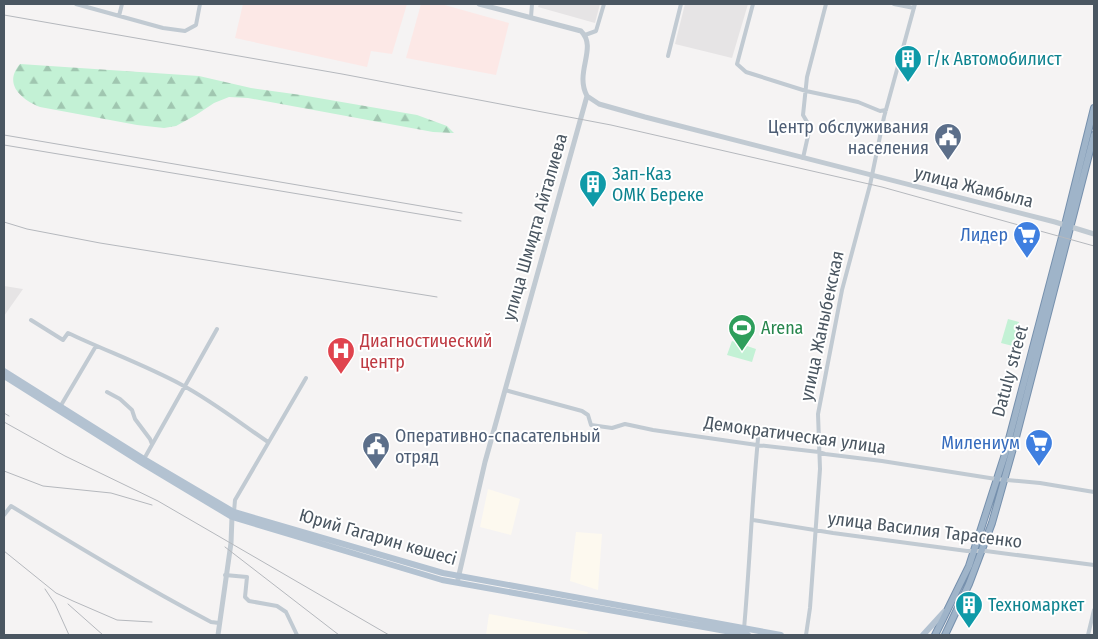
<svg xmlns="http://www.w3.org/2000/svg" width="1098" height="639" viewBox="0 0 1098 639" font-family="'Fira Sans Condensed',sans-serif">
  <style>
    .commercial { fill: #fdf9ef }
    .education { fill: #e6e4e5 }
    .medical { fill: #fce8e6 }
    .forest { fill: url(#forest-firs) }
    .garden { fill: #c3f1d5 }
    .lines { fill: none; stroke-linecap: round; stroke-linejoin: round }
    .trunk-casing { stroke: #7690ad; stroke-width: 8 }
    .minor { stroke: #c1cad2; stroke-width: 4 }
    .tertiary { stroke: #c1cad2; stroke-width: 5 }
    .primary { stroke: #b3c2d1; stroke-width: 6 }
    .trunk { stroke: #9fb4c9; stroke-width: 6 }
    .rail { stroke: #b5b8bd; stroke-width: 1 }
    .labels { text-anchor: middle; stroke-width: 4; stroke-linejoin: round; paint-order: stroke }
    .culture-label { font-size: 18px; fill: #0d838f; stroke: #fff; text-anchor: start }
    .service-label { font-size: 18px; fill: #4e5e75; stroke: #fff; text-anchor: end }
    .street-label { font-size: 18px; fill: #4a5661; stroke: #fff }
    .shop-label { font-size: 18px; fill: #366cbe; stroke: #fff; text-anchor: end }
    .leisure-label { font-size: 18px; fill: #27864d; stroke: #fff; text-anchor: start }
    .health-label { font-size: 18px; fill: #be3a42; stroke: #fff; text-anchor: start }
  </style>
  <defs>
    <pattern id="forest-firs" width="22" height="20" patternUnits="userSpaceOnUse" patternTransform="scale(1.25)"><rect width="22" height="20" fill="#c3f1d5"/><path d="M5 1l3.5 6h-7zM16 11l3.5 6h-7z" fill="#a0c6b0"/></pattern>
  </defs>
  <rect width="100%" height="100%" fill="#f5f3f3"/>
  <path class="commercial" d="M488,489L520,499L511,535L480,527Z
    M576,532L602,534L598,590L570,581Z
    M489,614L588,632L587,635H486Z"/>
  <path class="education" d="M539,4H600L595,23L538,7Z
    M685,4H748L732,58L675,44Z
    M4,286L23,289L4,316Z"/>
  <path class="medical" d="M243,4H407L392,54L371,51L367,67L235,38Z
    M421,4H441L509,23L496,75L406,58Z"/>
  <path class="forest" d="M20,64L199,76L251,88L301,95L417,115L447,126L454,133L433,132L248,98L229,97L214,103L196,115L176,126L164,128L137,125L40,107C21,99 3,84 20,64Z"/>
  <path class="garden" d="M1008,319L1019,322L1013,346L1001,343Z
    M732,341L756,349L752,362L727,355Z"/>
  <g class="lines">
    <defs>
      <path id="trunk" d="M935,635L969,566L1005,454L1062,237L1094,108
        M945,635L969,584L992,523L1014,445L1094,135"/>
    </defs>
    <use href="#trunk" class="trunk-casing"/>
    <path class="minor" d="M76,4L163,28L185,31L196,25L200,4
      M753,4L737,64L746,72L806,91L858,102L880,111L886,110
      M894,4L914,8
      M119,16L122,4
      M531,17L532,4
      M585,35L596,31L604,4
      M668,56L681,4
      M803,158L810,127L803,115L807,77L826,4
      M31,320L63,340L68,333C106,351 145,365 182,385C212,401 240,423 268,442
      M505,390L582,411L588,415L591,425L612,428L625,424L653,430L757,445L819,452L825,454L882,461L996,479L1040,483L1094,492
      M107,392L120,399L132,410L135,419L150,439L152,444
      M60,407L96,346
      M144,459L217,329
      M234,512L235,500L306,378
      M4,515L11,506C77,546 143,586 211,622L219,623
      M753,520L833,533L967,551H986L1094,565
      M225,575L247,577L245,597L249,601L277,606L286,612L297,635
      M744,629C750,562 752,496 759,429
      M806,635L810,608L820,469L818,414L842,290L870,185L884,117L915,4
      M1088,635L1094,610"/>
    <path class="tertiary" d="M587,96L599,104L645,117L1055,222L1094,234
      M458,579L485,462L587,96C574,72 598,48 581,31L479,4
      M218,635L231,543L232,517"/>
    <path class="primary" d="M4,371L144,459L234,512L443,573L781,635
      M4,376L142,463L232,517L442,580L748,635
      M923,635L944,612"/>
    <use href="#trunk" class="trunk"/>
    <path class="rail" d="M4,15L342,74L611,125L882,187L1094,246
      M4,135L462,213
      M4,145L461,221
      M4,222L27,229L100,243L437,297
      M4,413L9,416
      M4,422L65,456L158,501L389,635
      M4,471L43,486L111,493L152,505
      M225,547L339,635
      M4,551L56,593L73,601L117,620L152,622
      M45,589L55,604L69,635
      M68,604L103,635"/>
  </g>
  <defs>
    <symbol id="building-pin" viewBox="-11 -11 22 30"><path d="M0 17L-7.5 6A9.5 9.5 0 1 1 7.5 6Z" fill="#0f9aa8" stroke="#fff"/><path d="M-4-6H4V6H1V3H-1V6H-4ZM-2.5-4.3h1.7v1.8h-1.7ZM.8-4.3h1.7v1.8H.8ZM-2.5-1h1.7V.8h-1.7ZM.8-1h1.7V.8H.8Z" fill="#fff"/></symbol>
    <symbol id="civic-pin" viewBox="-11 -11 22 30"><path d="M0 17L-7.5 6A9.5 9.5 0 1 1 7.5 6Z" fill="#5c6f8a" stroke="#fff"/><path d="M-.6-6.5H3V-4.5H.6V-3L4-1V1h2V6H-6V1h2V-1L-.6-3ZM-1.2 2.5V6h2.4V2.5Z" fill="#fff"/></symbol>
    <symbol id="supermarket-pin" viewBox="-11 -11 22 30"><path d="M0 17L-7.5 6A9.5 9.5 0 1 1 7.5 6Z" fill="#3f7fe0" stroke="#fff"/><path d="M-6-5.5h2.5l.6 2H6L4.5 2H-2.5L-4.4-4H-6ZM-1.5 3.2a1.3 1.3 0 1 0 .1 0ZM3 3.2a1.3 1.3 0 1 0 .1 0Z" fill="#fff"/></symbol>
    <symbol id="stadium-pin" viewBox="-11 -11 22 30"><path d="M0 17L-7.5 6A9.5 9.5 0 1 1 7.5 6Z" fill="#2e9e5b" stroke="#fff"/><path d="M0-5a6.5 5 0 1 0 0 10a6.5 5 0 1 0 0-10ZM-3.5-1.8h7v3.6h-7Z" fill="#fff"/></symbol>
    <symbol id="hospital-pin" viewBox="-11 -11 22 30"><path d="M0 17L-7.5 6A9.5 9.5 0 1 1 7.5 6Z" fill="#e0444e" stroke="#fff"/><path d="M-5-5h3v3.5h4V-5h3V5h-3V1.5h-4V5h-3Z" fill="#fff"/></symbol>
  </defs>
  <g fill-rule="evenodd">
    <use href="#building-pin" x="892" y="43" width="32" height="43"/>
    <use href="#civic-pin" x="932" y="121" width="32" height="43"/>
    <use href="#building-pin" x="577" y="168" width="32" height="43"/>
    <use href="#supermarket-pin" x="1011" y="219" width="32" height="43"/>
    <use href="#stadium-pin" x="726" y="312" width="32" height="43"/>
    <use href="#hospital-pin" x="325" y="335" width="32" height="43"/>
    <use href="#supermarket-pin" x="1023" y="427" width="32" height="43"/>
    <use href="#civic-pin" x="360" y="430" width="32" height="43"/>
    <use href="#building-pin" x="953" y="589" width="32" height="43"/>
  </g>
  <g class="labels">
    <g class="culture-label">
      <text x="927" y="65">г/к Автомобилист</text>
      <text x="612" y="180">Зап-Каз<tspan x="612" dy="21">ОМК Береке</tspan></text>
      <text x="988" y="611">Техномаркет</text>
    </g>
    <g class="service-label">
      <text x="929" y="133">Центр обслуживания<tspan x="929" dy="21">наcеления</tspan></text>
      <text x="395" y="442" text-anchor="start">Оперативно-спасательный<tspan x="395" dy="21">отряд</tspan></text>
    </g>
    <g class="street-label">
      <text transform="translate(974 187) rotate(14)" y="6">улица Жамбыла</text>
      <text transform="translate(535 227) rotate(-74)" y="6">улица Шмидта Айталиева</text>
      <text transform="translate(822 326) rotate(-78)" y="6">улица Жаныбекская</text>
      <text transform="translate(1010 371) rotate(-75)" y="6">Datuly street</text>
      <text transform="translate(795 435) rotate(8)" y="6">Демократическая улица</text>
      <text transform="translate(925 530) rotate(7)" y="6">улица Василия Тарасенко</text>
      <text transform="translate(378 537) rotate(16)" y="6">Юрий Гагарин көшесі</text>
    </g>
    <g class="shop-label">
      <text x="1008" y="241">Лидер</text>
      <text x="1020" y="449">Милениум</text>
    </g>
    <g class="leisure-label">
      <text x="761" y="334">Arena</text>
    </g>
    <g class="health-label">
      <text x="360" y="347">Диагностический<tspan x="360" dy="21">центр</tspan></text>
    </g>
  </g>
  <rect width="1098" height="639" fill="none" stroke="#4a5661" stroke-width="10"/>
</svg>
